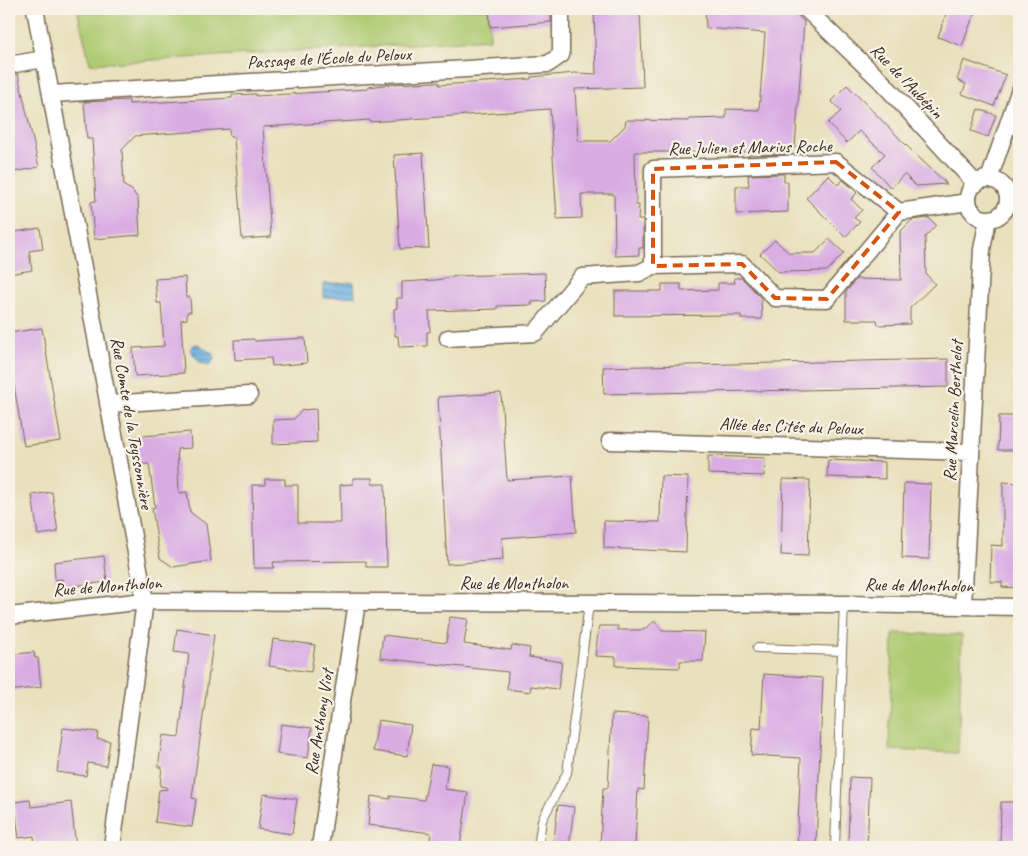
<svg xmlns="http://www.w3.org/2000/svg" width="1028" height="856" viewBox="0 0 1028 856" font-family="Caveat,sans-serif">
  <style>
    .green { fill: #afcb72; stroke: #757a48 }
    .water { fill: url(#water-rules); stroke: #546e80 }
    .building { fill: #d9ade4 }
    .lines { fill: none; stroke-linecap: round; stroke-linejoin: round }
    .service-casing { stroke: #786a55; stroke-width: 10 }
    .minor-casing { stroke: #786a55; stroke-width: 19 }
    .service { stroke: #fff; stroke-width: 8 }
    .minor { stroke: #fff; stroke-width: 16 }
    .marked { fill: none; stroke: #d7540e; stroke-width: 4; stroke-dasharray: 10 6; stroke-linejoin: round }
    .labels { text-anchor: middle; stroke-width: 4.5; stroke-linejoin: round; paint-order: stroke }
    .street-label { font-size: 18px; fill: #3b2a1e; stroke: #f7f3e8 }
  </style>
  <defs>
    <pattern id="water-rules" width="6" height="5" patternUnits="userSpaceOnUse" patternTransform="scale(1.25)"><rect width="6" height="5" fill="#6cb1e2"/><path d="M0 2.5h6" fill="none" stroke="#5a90b7"/></pattern>
  </defs>
  <rect width="100%" height="100%" fill="#f7f3e8"/>
  <filter id="ink" filterUnits="userSpaceOnUse"><feTurbulence type="fractalNoise" baseFrequency=".02" numOctaves="2"/><feDisplacementMap in="SourceGraphic" scale="10" xChannelSelector="R" yChannelSelector="G"/><feConvolveMatrix kernelMatrix="1 2 1 2 8 2 1 2 1" color-interpolation-filters="sRGB"/></filter>
  <filter id="wash" filterUnits="userSpaceOnUse"><feTurbulence type="fractalNoise" baseFrequency=".0096" numOctaves="4" result="noise"/><feDisplacementMap in="SourceGraphic" scale="20" xChannelSelector="R" yChannelSelector="G"/><feGaussianBlur stdDeviation="1.12" result="paint"/><feColorMatrix in="noise" values="0 0 0 0 0 0 0 0 0 0 0 0 0 0 0 0 0 1.4 0 .05"/><feComposite in="paint" operator="in"/></filter>
  <g filter="url(#wash)">
    <rect width="100%" height="100%" fill="#e9e0bc"/>
    <path class="green" d="M77,9H489L490,39L90,64Z
      M893,633L962,635L958,753L889,750Z"/>
    <path class="water" d="M354,282L355,296L323,298V284Z
      M198,344L213,354L214,360L209,365L201,363L190,350L193,345Z"/>
    <g id="blocks">
      <path class="building" d="M489,9H551V22L490,27Z
        M594,9H640L643,87L575,89L578,141H610L625,126L626,120L689,121V119L726,118V109L759,110L765,33L706,28L705,9H791L804,22L795,148H786V154L748,155V152H635L636,205H639L638,220H643V248H639V255L615,256L614,194H581L582,218L557,219L550,109L370,122V120L263,127L271,237L242,239L234,137H230L229,129L135,136L122,150L124,186L132,190L138,199L140,235L94,239L91,202L96,201L92,139H87L84,102L129,100V104L232,98V95L256,94V96L368,89V87L391,84L439,82V85L531,79V77L575,73L596,74Z
        M948,9H976L962,46L938,37Z
        M964,60L1006,75L994,106L962,94L966,84L957,80Z
        M18,74L39,167L9,173V75Z
        M847,85L913,152L947,184L916,186L904,174L891,188L872,167L885,154L859,131L847,143L828,123L841,111L831,101Z
        M978,109L996,115L988,137L971,131Z
        M423,153L429,248L400,249L394,155Z
        M784,174V182H788V212L736,214V186H749L748,175Z
        M828,175L838,185L843,180L850,186L857,193L851,199L862,210L854,218L860,222L845,237L806,198Z
        M929,218L936,225L925,237L926,274L935,284L910,308V324L878,325L877,320H846V292L856,279L901,280L900,232L912,220Z
        M40,228L43,249L29,251L32,270L9,274V233Z
        M829,239L844,253L827,271L779,272L760,254L775,240L789,253H815Z
        M545,273L546,301L532,302V305L497,306V309L429,311L430,332H427V346L399,347L398,336H395L394,309L397,308V298H402V282L436,280L457,276Z
        M185,277L186,297H190L191,312H187V319L181,320L184,373L135,376L133,348L164,346L161,303H157L155,279Z
        M734,278H742L761,298L762,319H741V315L615,316V291H662V284H681V291L718,290V283H735Z
        M42,328L61,441L24,446L9,355V333Z
        M305,338L307,363L272,366L271,358L235,360L234,340L254,339L255,341Z
        M948,359V387L604,394L603,367Z
        M501,393L507,480L572,476L576,532L502,538L503,560L447,564L438,397Z
        M316,409L317,442L273,444V420L294,419L302,410Z
        M999,416H1019V450H998Z
        M190,432L191,448L177,449L179,493L187,492L190,512L206,524L211,561L173,567L160,558L152,508L155,507L149,464L134,465L131,437Z
        M708,456L765,458L764,476L708,474Z
        M828,460L885,462V479L827,477Z
        M661,476L688,477L686,552L604,548V521L660,522Z
        M353,478H372V484H385L387,567H366V561L273,562L274,568H254L252,485H265V479H285V485H298V523H341L340,485L353,484Z
        M783,479L810,480L808,556L781,555Z
        M1003,482L1019,483V588L1002,587V582H990L991,545L1003,546Z
        M904,483L931,484L929,559L902,558Z
        M52,492L58,532L38,535L32,495Z
        M104,556L107,582L64,587L62,579L55,580L54,562Z
        M450,617L468,619L464,644L511,650L512,645L530,648L529,657L562,662L558,689L531,686L530,692L507,689L508,672L380,658L383,635L446,643Z
        M655,621L662,631L705,632L703,661H680V668L616,666V657L595,656L599,626H618V630H643Z
        M177,629L214,635L192,798L196,799L192,827L155,822L159,790L167,789V787L160,786L162,767H158L163,735L179,737L189,654L174,652Z
        M273,639L315,645L311,672L269,666Z
        M34,652L35,658H38L41,687L9,691V655Z
        M764,674L823,678L816,847H797L801,758L751,755L753,728L761,729Z
        M612,714L648,716L644,790L638,789L635,847H600L603,788H608Z
        M378,720L411,725L407,756L373,751Z
        M281,724L312,728L308,758L277,754Z
        M63,728L98,732L97,739L110,741L106,766L88,763L86,776L57,772Z
        M431,764L448,766L445,789L468,792L460,847H429L431,833L368,825L371,796L390,799V796L424,800Z
        M850,777L870,778L867,847H848Z
        M263,794L297,799L292,834L258,829Z
        M30,800L31,807L71,802L76,847H35L34,836L19,838L14,802Z
        M1001,802H1019V847H1000Z
        M558,805L574,807L569,847H553Z"/>
    </g>
  </g>
  <g filter="url(#ink)">
    <use href="#blocks" fill-opacity="0" stroke="#786a55" stroke-width="1"/>
    <g class="lines">
      <defs>
        <path id="service" d="M757,648L842,651L835,847
          M842,651L844,604
          M538,847L542,820L567,773L589,604"/>
        <path id="minor" d="M35,9L145,601L112,847
          M806,9L882,82L976,184
          M9,65L44,59
          M52,94L548,64L561,55V9
          M989,179L1019,92
          M968 199a20 20 0 1 1 40 0a20 20 0 1 1-40 0Z
          M653,266V169L836,162L899,212
          M448,338L535,333L582,277L639,273L653,266L742,264L775,298L827,299L899,212L968,202
          M108,404L249,395
          M610,441L971,452
          M963,606L982,249L988,219
          M9,616L145,601L844,604L1019,607
          M320,847L357,602"/>
      </defs>
      <use href="#service" class="service-casing"/>
      <use href="#minor" class="minor-casing"/>
      <use href="#service" class="service"/>
      <use href="#minor" class="minor"/>
    </g>
  </g>
  <path class="marked" d="M836,162L899,212L827,299L775,298L742,264L653,266V169Z"/>
  <g class="labels">
    <g class="street-label">
      <text transform="translate(329 58) rotate(-3)" y="6">Passage de l'École du Peloux</text>
      <text transform="translate(907 81) rotate(46)" y="6">Rue de l'Aubépin</text>
      <text transform="translate(750 147) rotate(-1)" y="6">Rue Julien et Marius Roche</text>
      <text transform="translate(953 411) rotate(-87)" y="6">Rue Marcelin Berthelot</text>
      <text transform="translate(132 423) rotate(80)" y="6">Rue Comte de la Teyssonnière</text>
      <text transform="translate(791 426) rotate(2)" y="6">Allée des Cités du Peloux</text>
      <text x="514" y="589">Rue de Montholon</text>
      <text transform="translate(919 585) rotate(1)" y="6">Rue de Montholon</text>
      <text transform="translate(107 586) rotate(-4)" y="6">Rue de Montholon</text>
      <text transform="translate(319 722) rotate(-81)" y="6">Rue Anthony Viot</text>
    </g>
  </g>
  <rect width="1028" height="856" fill="none" stroke="#f7f3e8" stroke-width="30"/>
</svg>
